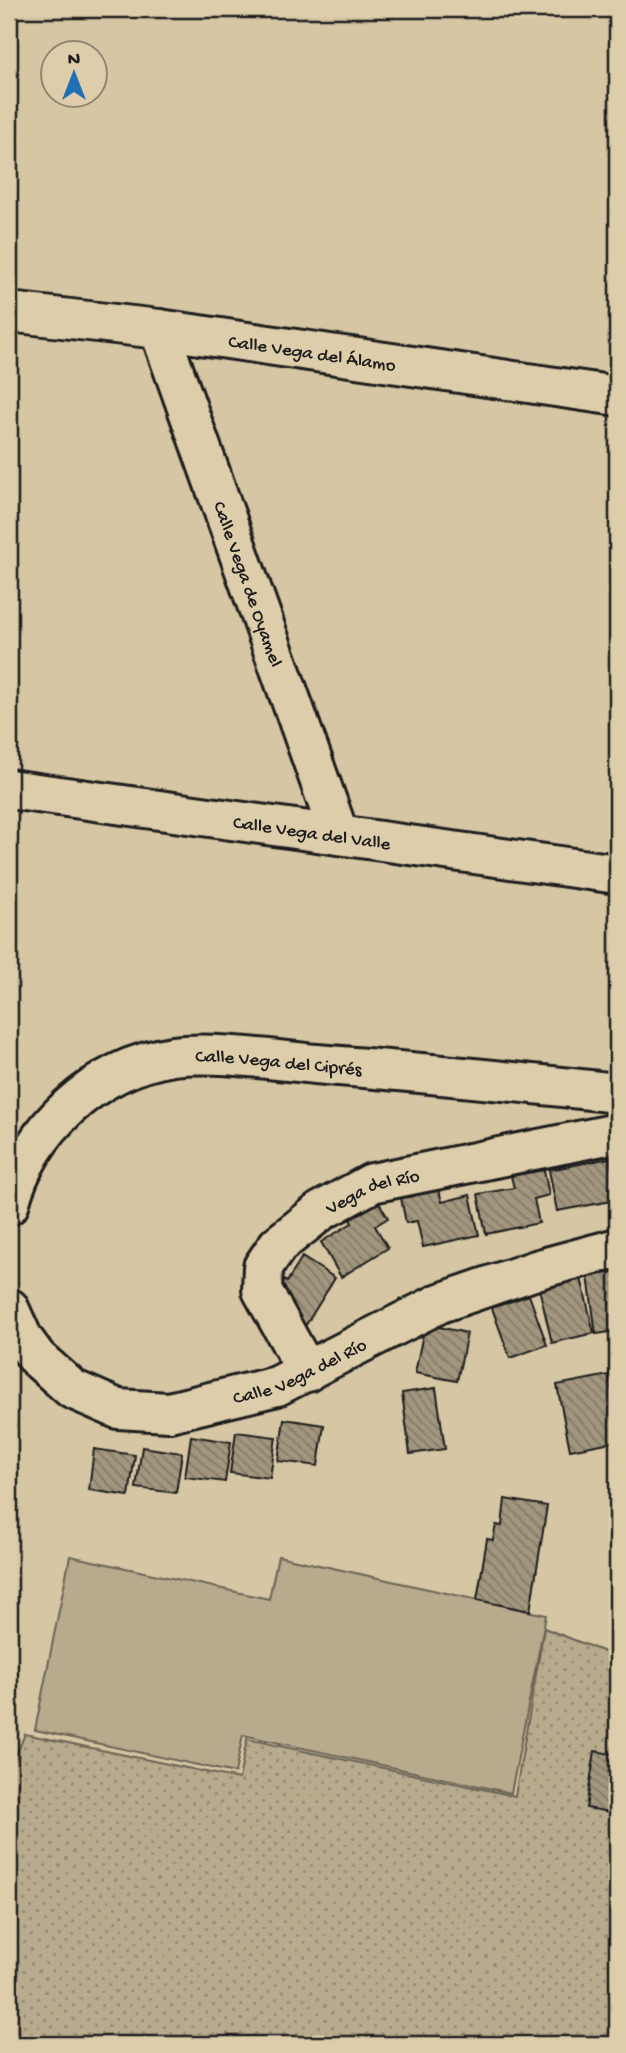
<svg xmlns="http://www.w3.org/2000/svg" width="626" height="2053" viewBox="0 0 626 2053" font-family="'Gochi Hand',sans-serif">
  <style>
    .green { fill: url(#green-dots); stroke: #6a6354; stroke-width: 2 }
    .pitch { fill: #b8aa8d; stroke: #6a6354; stroke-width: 2 }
    .building { fill: url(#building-back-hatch); stroke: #1c1c1c; stroke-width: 2 }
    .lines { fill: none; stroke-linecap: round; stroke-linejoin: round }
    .minor-casing { stroke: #1c1c1c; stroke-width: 44 }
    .minor { stroke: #decdaa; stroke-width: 38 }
    .labels { text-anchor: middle; stroke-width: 6; stroke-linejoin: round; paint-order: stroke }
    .street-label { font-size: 19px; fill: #1c1c1c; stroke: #decdaa }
  </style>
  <defs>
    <pattern id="green-dots" width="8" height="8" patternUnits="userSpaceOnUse" patternTransform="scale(1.75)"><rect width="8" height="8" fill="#b8aa8d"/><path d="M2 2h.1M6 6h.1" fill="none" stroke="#958a72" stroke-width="1.8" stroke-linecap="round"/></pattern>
    <pattern id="building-back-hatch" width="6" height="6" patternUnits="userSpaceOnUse" patternTransform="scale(1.75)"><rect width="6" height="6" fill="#a2967e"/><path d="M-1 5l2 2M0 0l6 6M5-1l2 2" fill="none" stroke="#837a66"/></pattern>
  </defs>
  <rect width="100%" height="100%" fill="#d6c6a4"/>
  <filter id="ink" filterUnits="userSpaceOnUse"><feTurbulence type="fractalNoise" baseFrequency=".0143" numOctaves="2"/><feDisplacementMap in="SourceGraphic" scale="14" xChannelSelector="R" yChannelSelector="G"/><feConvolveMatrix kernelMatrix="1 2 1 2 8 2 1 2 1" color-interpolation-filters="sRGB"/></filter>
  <g filter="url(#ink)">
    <path class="green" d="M544,1628L617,1657V2044H9V1766L12,1765L25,1734L239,1779L247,1739L515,1796Z"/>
    <path class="pitch" d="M70,1556L269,1599L278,1556L546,1615L511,1793L243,1735L235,1773L35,1730Z"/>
    <path class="building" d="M610,1158L617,1200L557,1211L549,1170Z
      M544,1170L549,1195L534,1199L539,1223L486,1234L478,1194L514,1188L511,1176Z
      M439,1190L442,1202L470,1195L479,1235L423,1247L417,1221L406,1223L401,1198Z
      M375,1196L388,1218L375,1226L388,1248L341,1277L321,1242L352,1223L347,1214Z
      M302,1257L335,1278L304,1328L263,1308L277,1275L287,1282Z
      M617,1272V1331L596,1334L588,1276Z
      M581,1278L594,1333L552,1343L539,1288Z
      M529,1295L547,1345L510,1358L492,1308Z
      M425,1324L467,1333L457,1381L415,1373Z
      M609,1375L617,1419V1441L570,1450L557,1385Z
      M436,1388L445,1449L410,1454L402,1393Z
      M284,1419L324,1425L318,1466L278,1461Z
      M236,1432L276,1437L270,1478L230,1473Z
      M191,1436L231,1442L225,1482L185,1477Z
      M142,1447L182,1453L176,1493L136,1488Z
      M94,1449L135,1455L129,1496L89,1490Z
      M505,1499L547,1506L530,1611L477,1600L487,1539L493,1540L496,1525L502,1526Z
      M595,1751L617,1755V1813L586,1808Z"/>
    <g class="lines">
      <defs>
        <g id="minor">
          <path id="s1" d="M9,312L159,329L617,396"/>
          <path id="s2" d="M159,329L339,835"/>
          <path id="s3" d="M9,789L617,874"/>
          <path id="s4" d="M9,1205C29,1129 95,1068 173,1056C211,1051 276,1060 316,1064C417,1072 517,1082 617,1093"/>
          <path id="s5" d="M9,1308L23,1339L37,1358L72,1389L118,1409L169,1412L277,1386L440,1303L539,1269L617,1248"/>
          <path id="s6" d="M307,1372L262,1290L263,1267L278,1245L321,1211L372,1183L617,1133"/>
        </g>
      </defs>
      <use href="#minor" class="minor-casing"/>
      <use href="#minor" class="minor"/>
    </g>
  </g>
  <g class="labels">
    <g class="street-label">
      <text dy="7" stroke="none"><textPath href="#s1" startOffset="306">Calle Vega del Álamo</textPath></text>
      <text dy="7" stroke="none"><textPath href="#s2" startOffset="270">Calle Vega de Oyamel</textPath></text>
      <text dy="7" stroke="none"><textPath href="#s3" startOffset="306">Calle Vega del Valle</textPath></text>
      <text dy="7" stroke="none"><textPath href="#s4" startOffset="340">Calle Vega del Ciprés</textPath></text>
      <text dy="7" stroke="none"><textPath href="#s6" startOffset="254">Vega del Río</textPath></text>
      <text dy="7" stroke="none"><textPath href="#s5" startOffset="343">Calle Vega del Río</textPath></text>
    </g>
  </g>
  <rect width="626" height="2053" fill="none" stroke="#decdaa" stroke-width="35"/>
  <rect x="18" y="18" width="591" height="2018" fill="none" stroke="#1c1c1c" stroke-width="2.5" filter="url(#ink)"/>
  <g transform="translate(74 74)"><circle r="33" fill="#decdaa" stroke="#908671" stroke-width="2"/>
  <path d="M0-5L12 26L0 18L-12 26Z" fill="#1f6fb2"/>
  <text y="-10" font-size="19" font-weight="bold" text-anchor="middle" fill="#1c1c1c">N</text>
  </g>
</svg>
